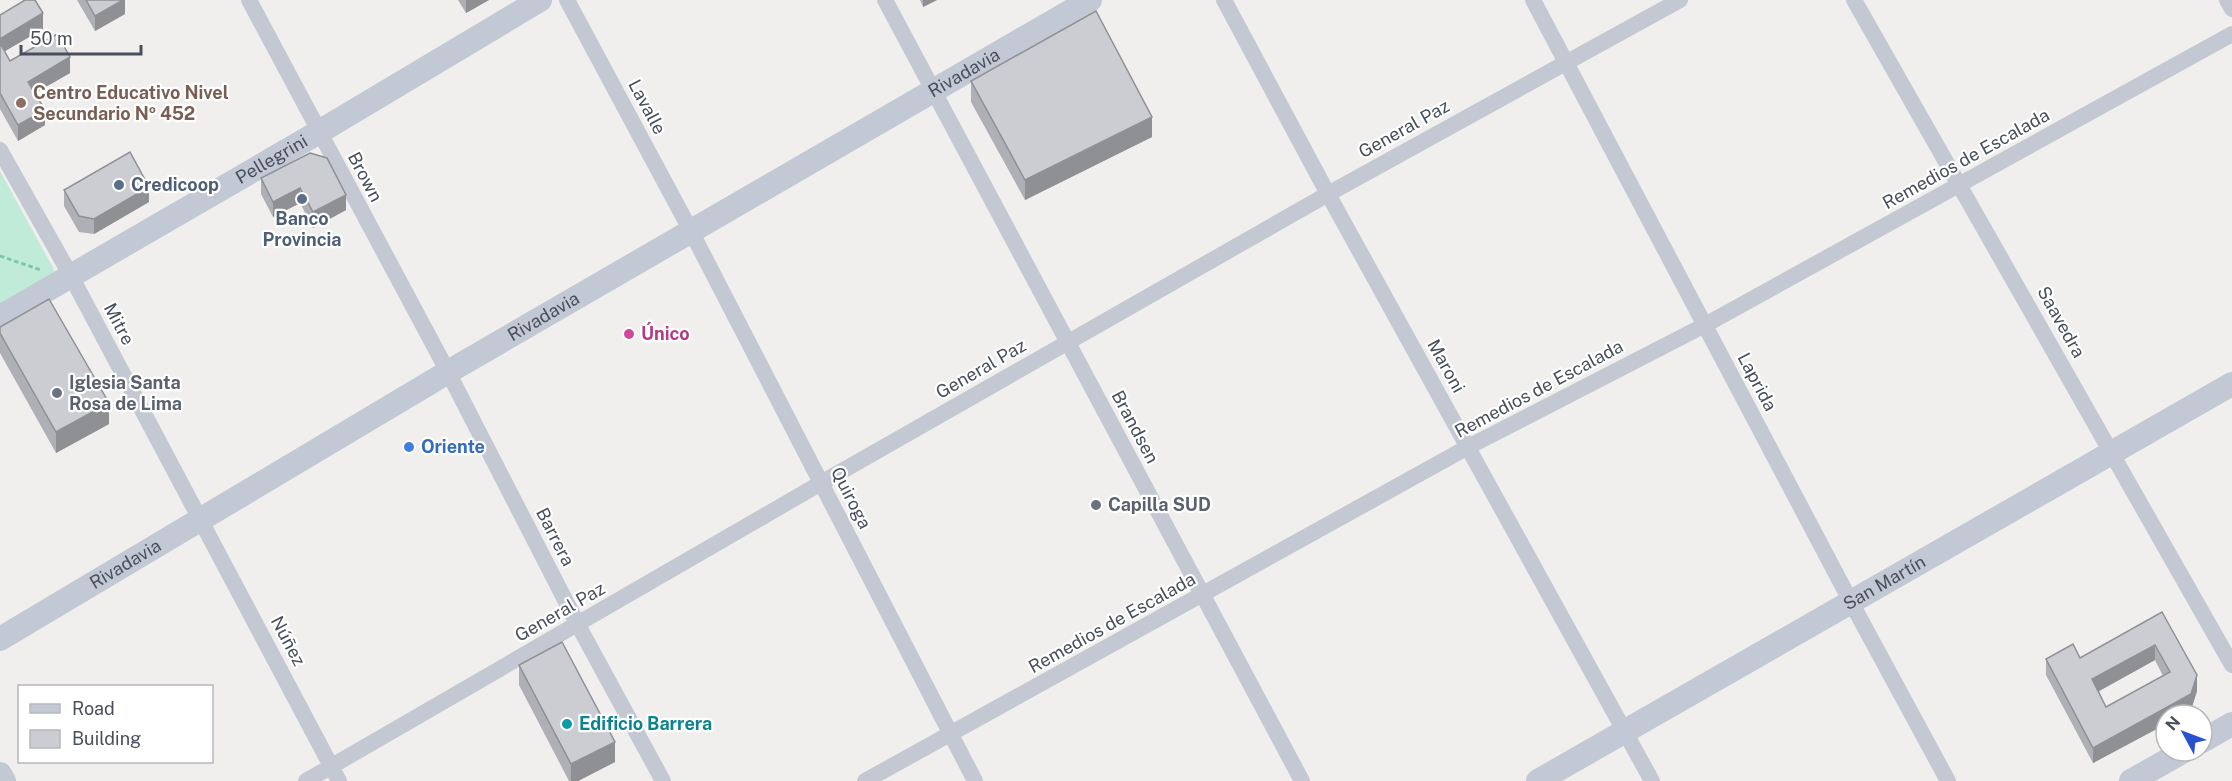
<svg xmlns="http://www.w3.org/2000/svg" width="2232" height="781" viewBox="0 0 2232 781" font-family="'Public Sans',sans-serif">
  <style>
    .park { fill: #c1ebd9 }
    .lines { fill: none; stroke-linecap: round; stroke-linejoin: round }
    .path { stroke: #7cc5af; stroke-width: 3; stroke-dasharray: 4.5 3; stroke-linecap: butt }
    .street { stroke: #c3c8d2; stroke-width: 16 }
    .secondary { stroke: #c3c8d5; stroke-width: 24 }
    .wall { fill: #afb0b5; fill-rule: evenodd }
    .shaded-wall { fill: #8f9094 }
    .building { fill: #cccdd3; stroke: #8f9094; stroke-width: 1.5; fill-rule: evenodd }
    .education-dot { fill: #8d6e63; stroke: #fff; stroke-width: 2 }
    .service-dot { fill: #5c6f8a; stroke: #fff; stroke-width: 2 }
    .hotel-dot { fill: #d1479c; stroke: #fff; stroke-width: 2 }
    .worship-dot { fill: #6b7280; stroke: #fff; stroke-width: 2 }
    .shop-dot { fill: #3f7fe0; stroke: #fff; stroke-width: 2 }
    .culture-dot { fill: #0f9aa8; stroke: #fff; stroke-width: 2 }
    .labels { text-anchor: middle; stroke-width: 4.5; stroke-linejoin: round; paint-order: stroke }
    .street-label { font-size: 18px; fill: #484e5a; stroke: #fff }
    .education-label { font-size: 18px; font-weight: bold; fill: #785e54; stroke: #fff; text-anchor: start }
    .service-label { font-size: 18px; font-weight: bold; fill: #4e5e75; stroke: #fff; text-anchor: start }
    .hotel-label { font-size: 18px; font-weight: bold; fill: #b23c85; stroke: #fff; text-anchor: start }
    .worship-label { font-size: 18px; font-weight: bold; fill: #5b616d; stroke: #fff; text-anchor: start }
    .shop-label { font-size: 18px; font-weight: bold; fill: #366cbe; stroke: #fff; text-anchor: start }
    .culture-label { font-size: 18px; font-weight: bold; fill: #0d838f; stroke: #fff; text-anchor: start }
  </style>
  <rect width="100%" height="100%" fill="#f1efee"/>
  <path class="park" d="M0,171L57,275L0,307Z"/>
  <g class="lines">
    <path class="path" d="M0,256L41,270"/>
    <path class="street" d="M249,0L448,372L578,625L663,781
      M567,0L692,233L975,781
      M885,0L1302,781
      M1224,0L1328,194L1652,781
      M1533,0L1851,602L1948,781
      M1854,0L2232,665
      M2227,0L2232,9
      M0,150L71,276L339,781
      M306,781L821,483L1328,194L1680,0
      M865,781L1468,447L1705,325L2232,34"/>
    <g class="secondary">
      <path id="s1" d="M0,317L319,132L540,0"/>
      <path id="s2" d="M0,639L448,372L1090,0"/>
      <path d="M2202,741L2232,724"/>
      <path d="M0,774L4,781"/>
      <path id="s3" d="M1538,781L2232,384"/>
      <path d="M2131,781L2184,751"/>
    </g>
  </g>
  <path class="wall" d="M77,0H125V14L95,31Z
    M458,0H489L466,13Z
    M920,0H937L923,7Z
    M0,15L43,29L5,51L10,61L70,73L35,93L45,125L18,141L0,109Z
    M971,81L1152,137L1025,200L971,102Z
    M310,153L346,210L313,228L300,203L273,217L261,194V178Z
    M64,190L149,202L94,234L79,232L64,206Z
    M0,327L109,424L56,453L0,353Z
    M2162,612L2197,691L2191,710L2182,715H2166V724L2093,763L2046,675V659L2080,658ZM2155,660L2163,676L2106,707L2099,691Z
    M519,665L615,762L578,781H569L519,685Z"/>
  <path class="shaded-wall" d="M123,0H125V14L95,31V16Z
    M466,0H489L466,13Z
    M923,0H937L923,7Z
    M43,13V29L0,54V39Z
    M70,57V73L28,97V82Z
    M45,110V125L18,141V125Z
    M1152,117V137L1025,200V180Z
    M149,187V202L94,234V219Z
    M300,188V203L273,217V202Z
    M346,195V210L313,228V212Z
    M109,403V424L56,453V432Z
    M2155,645V660L2092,695V679Z
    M2197,675V691L2191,710L2182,715H2166V724L2093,763V748Z
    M615,742V762L578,781H571V764Z"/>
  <path class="building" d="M25,0H35L43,13L0,39V15Z
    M86,0H123L95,16Z
    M1096,11L1152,117L1025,180L971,81Z
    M57,34L70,57L28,82L45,110L18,125L0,93V43L10,61Z
    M130,152L149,187L94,219L79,216L64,190Z
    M310,153L327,158L346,195L313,212L300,188L273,202L261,178Z
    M49,299L109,403L56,432L0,333V327Z
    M2162,612L2197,675L2191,694L2093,748L2046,659L2073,644L2080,658ZM2155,645L2170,672L2106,707L2092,679Z
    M562,642L615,742L571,764L519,665Z"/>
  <circle class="education-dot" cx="21" cy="103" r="6"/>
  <g class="service-dot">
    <circle cx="119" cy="185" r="6"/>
    <circle cx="302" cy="199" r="6"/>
  </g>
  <circle class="hotel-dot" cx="629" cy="334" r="6"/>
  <g class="worship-dot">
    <circle cx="57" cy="393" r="6"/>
    <circle cx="1096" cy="505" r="6"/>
  </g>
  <circle class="shop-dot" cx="409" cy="447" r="6"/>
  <circle class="culture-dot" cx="567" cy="724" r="6"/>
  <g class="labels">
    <g class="street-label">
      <text dy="6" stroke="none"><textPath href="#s2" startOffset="1118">Rivadavia</textPath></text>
      <text transform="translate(647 107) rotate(62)" y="6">Lavalle</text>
      <text transform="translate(1404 129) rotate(-29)" y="6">General Paz</text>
      <text transform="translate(1966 159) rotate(-29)" y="6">Remedios de Escalada</text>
      <text dy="6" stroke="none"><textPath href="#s1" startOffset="314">Pellegrini</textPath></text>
      <text transform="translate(365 177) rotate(62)" y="6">Brown</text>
      <text dy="6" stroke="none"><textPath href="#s2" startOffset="632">Rivadavia</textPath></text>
      <text transform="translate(2061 322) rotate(61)" y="6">Saavedra</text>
      <text transform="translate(119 324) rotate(62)" y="6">Mitre</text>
      <text transform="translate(1446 366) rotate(61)" y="6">Maroni</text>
      <text transform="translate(981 369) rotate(-30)" y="6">General Paz</text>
      <text transform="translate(1757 382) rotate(62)" y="6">Laprida</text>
      <text transform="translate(1539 389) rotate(-28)" y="6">Remedios de Escalada</text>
      <text transform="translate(1135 427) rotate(62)" y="6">Brandsen</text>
      <text transform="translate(851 498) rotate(63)" y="6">Quiroga</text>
      <text transform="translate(555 537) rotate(63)" y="6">Barrera</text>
      <text dy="6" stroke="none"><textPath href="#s2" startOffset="146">Rivadavia</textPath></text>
      <text dy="6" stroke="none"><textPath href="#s3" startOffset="399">San Martín</textPath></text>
      <text transform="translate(560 612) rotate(-30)" y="6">General Paz</text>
      <text transform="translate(1112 623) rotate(-29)" y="6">Remedios de Escalada</text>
      <text transform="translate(288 641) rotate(62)" y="6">Núñez</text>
    </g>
    <g class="education-label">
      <text x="33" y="99">Centro Educativo Nivel<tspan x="33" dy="21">Secundario Nº 452</tspan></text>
    </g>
    <g class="service-label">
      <text x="131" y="191">Credicoop</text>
      <text x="302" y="225" text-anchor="middle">Banco<tspan x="302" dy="21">Provincia</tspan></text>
    </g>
    <g class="hotel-label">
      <text x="641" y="340">Único</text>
    </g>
    <g class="worship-label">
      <text x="69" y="389">Iglesia Santa<tspan x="69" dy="21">Rosa de Lima</tspan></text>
      <text x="1108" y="511">Capilla SUD</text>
    </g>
    <g class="shop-label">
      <text x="421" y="453">Oriente</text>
    </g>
    <g class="culture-label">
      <text x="579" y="730">Edificio Barrera</text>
    </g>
  </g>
  <rect x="18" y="685" width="195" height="78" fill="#ffffff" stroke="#b6b8bd" stroke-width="1.5"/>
  <rect x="30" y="704" width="30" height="9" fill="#c3c8d5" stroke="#b6b8bd" stroke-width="1.5"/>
  <text x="72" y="715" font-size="18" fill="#484e5a">Road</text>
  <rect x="30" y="730" width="30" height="18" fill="#cccdd3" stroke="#b6b8bd" stroke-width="1.5"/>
  <text x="72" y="745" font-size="18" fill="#484e5a">Building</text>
  <g transform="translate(2184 733) rotate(311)"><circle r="28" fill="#ffffff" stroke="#b6b8bd" stroke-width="1.5"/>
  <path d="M0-4.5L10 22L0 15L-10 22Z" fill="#2a52d0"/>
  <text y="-9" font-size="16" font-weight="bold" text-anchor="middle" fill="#484e5a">N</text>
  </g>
  <path d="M21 45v9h120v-9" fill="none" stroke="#484e5a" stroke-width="3"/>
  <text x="30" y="45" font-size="18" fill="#484e5a" stroke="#ffffff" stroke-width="4.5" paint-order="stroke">50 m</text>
</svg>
